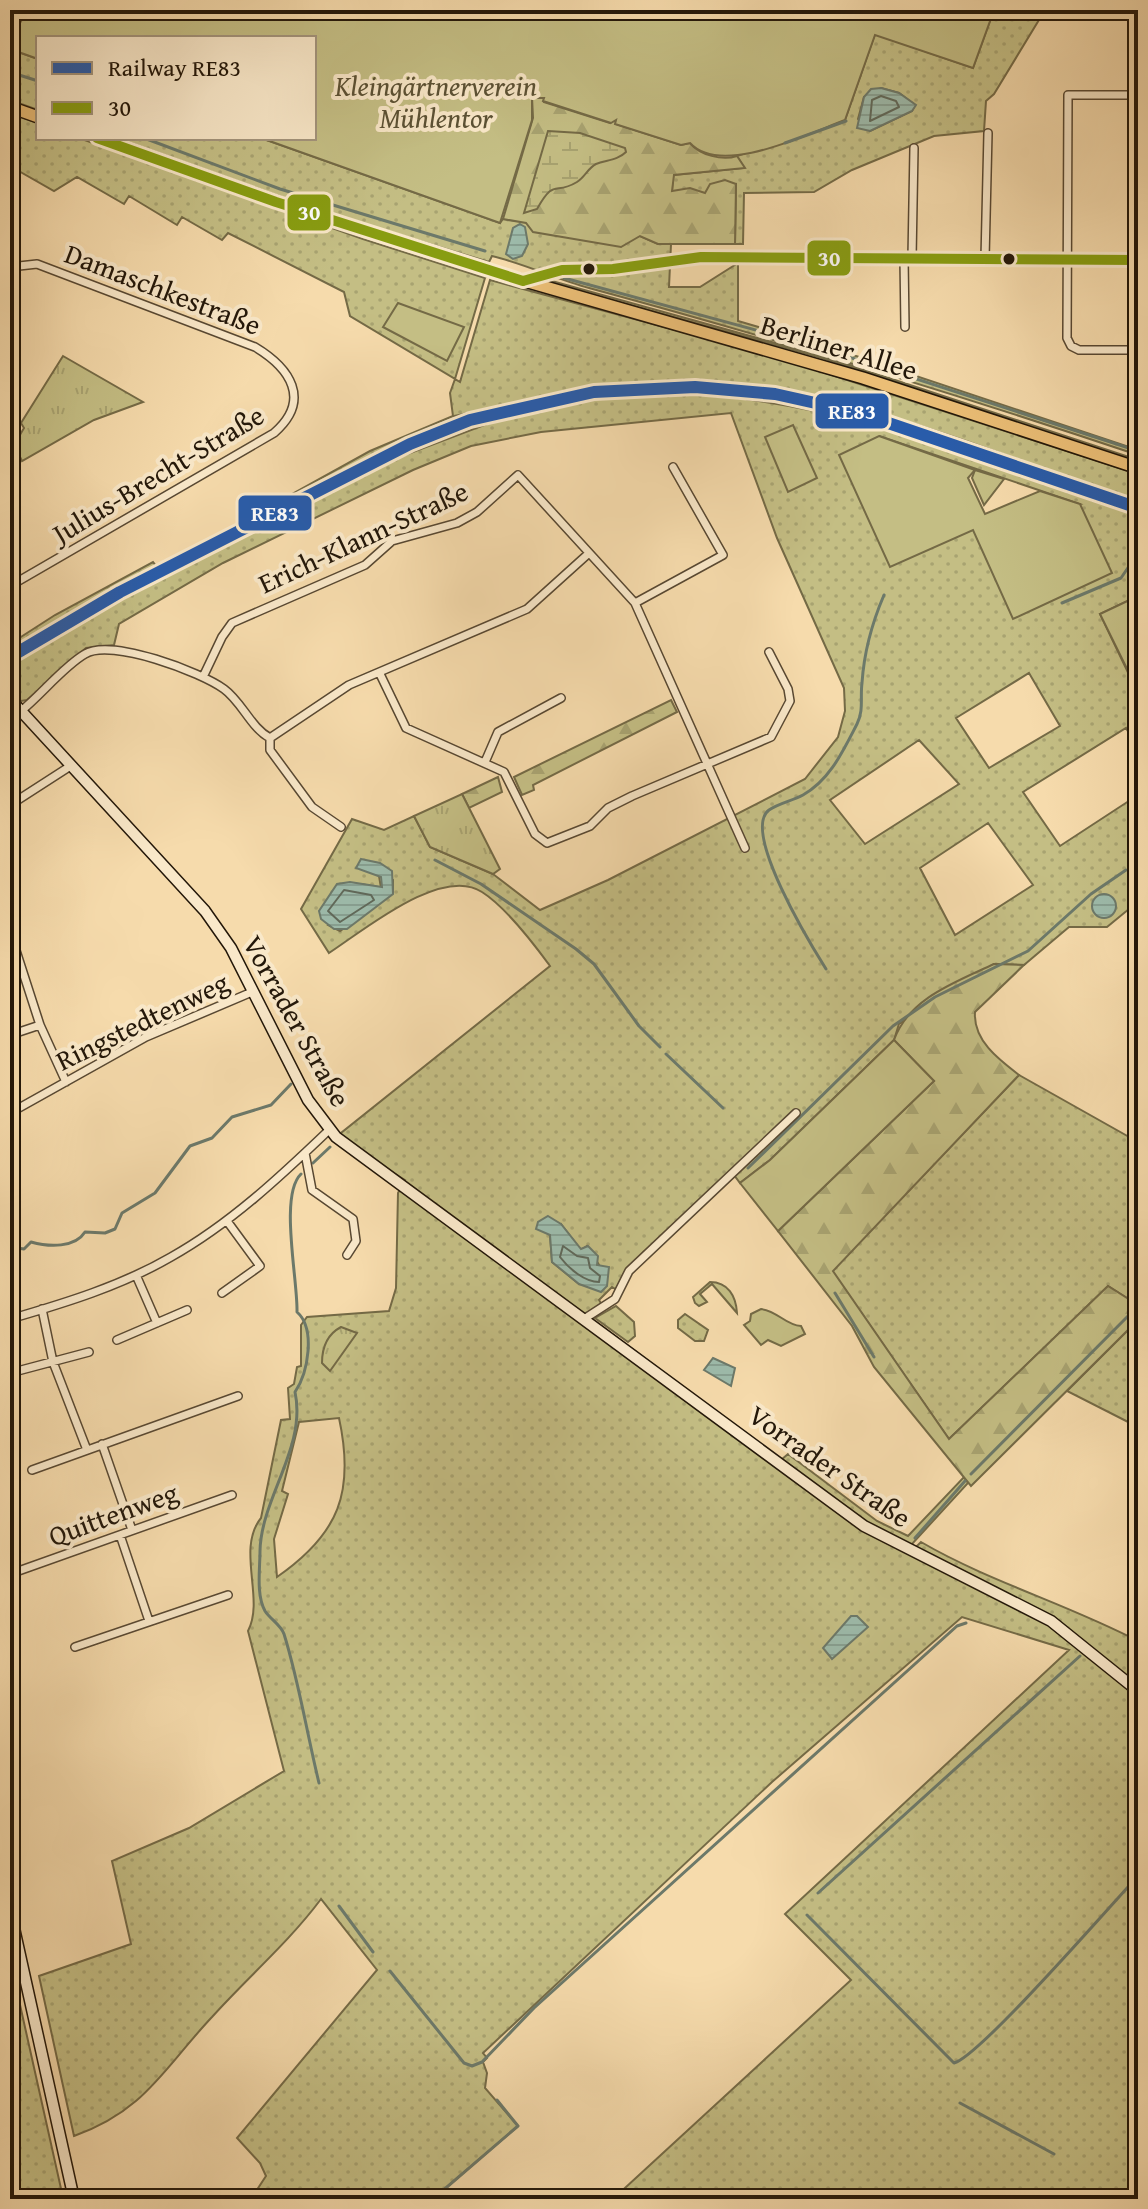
<svg xmlns="http://www.w3.org/2000/svg" width="1148" height="2209" viewBox="0 0 1148 2209" font-family="'Gentium Book Plus',serif">
  <style>
    .grass { fill: url(#grass-dots); stroke: #746a46; stroke-width: 2; fill-rule: evenodd }
    .forest { fill: url(#forest-firs); stroke: #746a46; stroke-width: 2 }
    .wetland { fill: url(#wetland-marsh); stroke: #746a46; stroke-width: 2 }
    .park { fill: url(#park-tufts); stroke: #746a46; stroke-width: 2 }
    .garden { fill: #c4be84; stroke: #746a46; stroke-width: 2 }
    .water { fill: url(#water-rules); stroke: #6c796a; stroke-width: 2 }
    .lines { fill: none; stroke-linecap: round; stroke-linejoin: round }
    .shore { stroke: #60695a; stroke-width: 2 }
    .stream { stroke: #6c796a; stroke-width: 3 }
    .street-casing { stroke: #584832; stroke-width: 10 }
    .secondary-casing { stroke: #231709; stroke-width: 13 }
    .primary-casing { stroke: #231709; stroke-width: 14 }
    .street { stroke: #f9e8c9; stroke-width: 7 }
    .secondary { stroke: #f9e8c9; stroke-width: 10 }
    .primary { stroke: #ebbe76; stroke-width: 11 }
    .bus-1-casing { stroke: #f9e8c9; stroke-width: 16 }
    .bus-1 { stroke: #889d11; stroke-width: 10 }
    .rail-1-casing { stroke: #f9e8c9; stroke-width: 18 }
    .rail-1 { stroke: #295caa; stroke-width: 12 }
    .bus-dot { fill: #231709; stroke: #f9e8c9; stroke-width: 3 }
    .labels { text-anchor: middle; stroke-width: 8; stroke-linejoin: round; paint-order: stroke }
    .park-label { font-size: 28px; font-style: italic; fill: #5b5134; stroke: #f9e8c9 }
    .street-label { font-size: 28px; fill: #231709; stroke: #f9e8c9 }
    .line-badge { stroke: #f9e8c9; stroke-width: 3 }
    .badge-label { font-size: 22px; text-anchor: middle; font-weight: bold; fill: #fff }
  </style>
  <defs>
    <pattern id="grass-dots" width="8" height="8" patternUnits="userSpaceOnUse" patternTransform="scale(2)"><rect width="8" height="8" fill="#c4be84"/><path d="M2 2h.1M6 6h.1" fill="none" stroke="#a8a371" stroke-width="1.8" stroke-linecap="round"/></pattern>
    <pattern id="forest-firs" width="22" height="20" patternUnits="userSpaceOnUse" patternTransform="scale(2)"><rect width="22" height="20" fill="#c4be84"/><path d="M5 1l3.5 6h-7zM16 11l3.5 6h-7z" fill="#a8a371"/></pattern>
    <pattern id="wetland-marsh" width="20" height="14" patternUnits="userSpaceOnUse" patternTransform="scale(2)"><rect width="20" height="14" fill="#c4be84"/><path d="M1 5h8M5 5V1M11 12h8M15 12V8" fill="none" stroke="#a8a371"/></pattern>
    <pattern id="park-tufts" width="24" height="20" patternUnits="userSpaceOnUse" patternTransform="scale(2)"><rect width="24" height="20" fill="#c4be84"/><path d="M3 7l-1-3M5 7V3M7 7l1-3M15 17l-1-3M17 17v-4M19 17l1-3" fill="none" stroke="#a8a371"/></pattern>
    <pattern id="water-rules" width="6" height="5" patternUnits="userSpaceOnUse" patternTransform="scale(2)"><rect width="6" height="5" fill="#9dbbab"/><path d="M0 2.5h6" fill="none" stroke="#87a092"/></pattern>
  </defs>
  <rect width="100%" height="100%" fill="#f6dbac"/>
  <filter id="stains"><feTurbulence type="fractalNoise" baseFrequency=".0025" numOctaves="4"/><feColorMatrix values="0 0 0 0 .2 0 0 0 0 .09 0 0 0 0 .02 0 0 0 .5 -.17"/></filter>
  <radialGradient id="worn" r=".72"><stop offset=".6" stop-color="#630" stop-opacity="0"/><stop offset="1" stop-color="#630" stop-opacity=".3"/></radialGradient>
  <path class="grass" d="M994,10H1045L994,94L986,101L984,131L934,136L852,170L814,192L744,193L743,244H735L736,184L705,193L672,192L673,175L744,168L737,156L845,120L875,34L973,68ZM881,88L899,93L915,105L912,111L870,131L858,119L864,97Z
    M10,49L38,59V110L10,100Z
    M10,113L38,123V138H79L363,239L485,278L455,379L460,382L490,280L779,358L1138,474V504C989,451 837,381 676,383C600,384 528,401 454,416L458,421L335,475L63,619L10,651V644L55,615L153,562L157,567L180,556L370,451L453,416L450,393L455,379L350,316L344,292L228,233L222,240L182,217L177,225L129,196L124,204L77,177L54,191L10,166Z
    M117,138H261L500,223L503,219L640,236L658,244H671L669,287H700L738,263V321L847,353L1138,450V455C956,394 774,338 589,288C556,279 525,264 492,256L489,262L318,210Z
    M541,278L822,356L1138,460L822,358L589,294Z
    M674,393C838,399 985,460 1138,514V596L1100,614L1134,685L1138,684V748L1126,728L1023,792L1060,846L1138,795V905L1135,904L1107,927H1069L1024,965L994,964L899,1024L894,1040L770,1160L740,1183L731,1171L624,1273L617,1290L612,1287L599,1300L602,1305L587,1315L781,1460L788,1454L877,1521L908,1536L964,1477L968,1483L911,1545L915,1548L921,1542C990,1582 1067,1604 1138,1641V2199H613L851,1980L785,1914L1069,1650L962,1617L772,1782L483,2053L487,2058L483,2062L487,2073L485,2088L518,2126L433,2199H251L266,2176L260,2163L237,2138L377,1970L321,1899C289,1942 248,1977 212,2017C164,2068 145,2111 74,2136L39,1976L131,1944L112,1861L189,1828L284,1771L248,1631C265,1599 236,1549 261,1518L281,1420L290,1419L288,1388L294,1384L297,1367L301,1366V1325L307,1317L389,1311L396,1288L398,1193L405,1180L336,1137L550,966C531,940 504,906 482,892C442,865 363,931 329,953L301,909L352,819L384,830L414,816L430,847L493,874L540,910L608,880L805,779L838,737L845,711L844,688L777,538L731,413L541,432L471,446L413,470L223,563L119,624L114,645L86,648L27,700L21,701L10,690V664L168,573L389,461L508,416L614,394ZM879,436L1080,504L973,530ZM1029,673L1060,726L989,768L956,718ZM919,740L959,784L865,844L830,800ZM988,823L1033,885L955,935L920,868ZM379,876L393,880V893L340,931L328,925L362,884L381,888ZM561,1224L581,1250L587,1246L601,1268L579,1284L552,1262L550,1235L543,1231ZM339,1418C355,1492 339,1534 277,1577L274,1539L288,1494L282,1491L299,1422Z
    M1019,1075L1138,1142V1305L1108,1286L949,1439L832,1271Z
    M710,1282C728,1282 736,1296 737,1313L712,1284L700,1294L707,1302L699,1306L695,1303L693,1297Z
    M616,1306L634,1322L635,1336L628,1342L595,1318Z
    M685,1314L708,1330L704,1341H695L678,1328V1320Z
    M1138,1320V1427L1067,1391Z
    M10,1960L62,2193L43,2199H22L10,2145Z"/>
  <path class="forest" d="M532,97L545,98L544,102L610,123L612,119L616,120V124L681,145L690,143C700,155 722,161 737,156L745,168L674,175L672,191L690,188L705,193L710,184L725,180L736,184L735,244H658L640,236L621,247L533,232L526,223L503,219L533,118Z
    M671,700L677,712L533,785L534,790L522,795L514,777Z
    M498,777L502,792L469,808L462,794Z
    M994,964L1024,965L975,1012C973,1040 998,1059 1019,1075L833,1271L949,1439L1108,1286L1138,1305V1320L971,1486L874,1367L852,1326L778,1231L934,1081L894,1040C909,998 956,982 994,964Z"/>
  <path class="wetland" d="M548,131L580,133L625,148L626,152C618,160 607,160 596,164C588,168 585,177 577,182C554,196 555,177 537,209L524,213Z"/>
  <path class="park" d="M63,356L143,402L94,420L22,461L14,445L24,428L21,423Z
    M975,470L1004,479L984,505L972,478Z
    M462,794L500,869L493,874L430,847L414,816Z
    M341,1327L357,1333L330,1371L322,1363C322,1348 326,1335 341,1327Z"/>
  <path class="garden" d="M28,10H994L973,68L875,35L845,120C807,134 721,177 690,143L681,145L615,124L616,120L611,123L543,101L544,98H532V120L500,223L261,138H314V38H38V59L10,49V39Z
    M398,303L464,327L447,361L383,327Z
    M793,425L817,478L788,492L765,437Z
    M879,436L975,470L968,478L985,514L1040,491L1080,504L1112,573L1013,619L973,530L890,567L839,455Z
    M1138,596V684L1135,685L1100,614Z
    M894,1040L934,1081L778,1231L740,1183L770,1160Z
    M761,1309C778,1311 785,1325 801,1326L805,1334L781,1346L768,1340L761,1345L744,1325L750,1321L751,1314Z"/>
  <path class="water" d="M881,88L899,93L916,105L912,111L870,131L857,128L864,97L871,89Z
    M520,224L525,227L528,244L522,256L513,259L506,254L513,228Z
    M361,859L380,863L392,871L393,894L347,929H334L321,919L319,911L337,884L350,882L382,887L381,877L356,868Z
    M1092 906a12 12 0 1 1 24 0a12 12 0 1 1-24 0Z
    M548,1216L561,1224L581,1249L588,1246L598,1256L597,1265L609,1267L607,1286L601,1292L579,1284L552,1262L550,1235L536,1229L538,1222Z
    M713,1358L735,1368L731,1386L704,1370Z
    M851,1616H857L868,1627L832,1659L823,1648Z"/>
  <g class="lines">
    <path class="shore" d="M881,96L896,101L899,107L870,121L872,100Z
      M344,890L371,895L374,900L340,922L328,911Z
      M563,1246L577,1256L588,1258L590,1268L600,1276L599,1282C585,1282 569,1269 560,1257Z"/>
    <path class="stream" d="M16,74L38,81
      M144,138L280,189L485,251
      M785,143L846,121
      M564,278L815,346L1138,451
      M1062,603L1121,578L1138,553
      M435,860L481,884L576,949L594,964L639,1026L660,1047
      M826,969C811,945 741,831 769,810C779,803 792,801 803,795C830,780 843,751 857,724C864,710 860,698 862,683C864,652 872,623 884,595
      M666,1054L723,1108
      M313,1163L330,1147
      M748,1168L893,1026L935,997L1028,951L1091,894L1126,870
      M301,1174C279,1195 298,1280 297,1312C316,1329 308,1373 295,1392C307,1447 261,1498 260,1551C260,1569 256,1595 265,1611C270,1619 281,1625 284,1634C299,1682 307,1734 319,1783
      M10,1247L24,1249L31,1242C49,1247 75,1248 85,1232L105,1233L115,1229L122,1213L155,1193L190,1146L212,1138L232,1117L271,1105L291,1084
      M835,1293L874,1357
      M971,1474L1138,1306
      M915,1538L965,1481
      M818,1893L1080,1656
      M339,1906L373,1952
      M807,1915L954,2063C979,2057 1111,1905 1138,1876
      M390,1971L464,2063L472,2066L482,2062L534,2008L957,1626L966,1623
      M960,2103L1054,2154
      M433,2199L518,2126L497,2100"/>
    <defs>
      <path id="street" d="M1133,95L1134,10
        M1138,95H1068L1067,338L1071,346L1079,350H1138
        M904,258L905,327
        M912,258L914,148
        M985,259L988,133
        M10,267L37,264L255,347C290,368 312,400 274,433L10,586
        M525,280C560,261 588,272 625,268C650,266 675,259 701,257L1138,260
        M635,603L723,555L673,467
        M380,674L406,728L504,772L535,834L547,843L590,826L608,808L632,796L771,737L790,701L788,689L769,652
        M203,677L222,637L232,623L365,565L392,541L457,523L477,512L518,475L635,603L745,848
        M21,711C41,695 64,666 85,654C111,638 201,672 224,689C242,702 251,728 270,738
        M270,738L349,685L527,609L588,554
        M270,738V750L312,807L341,827
        M485,762L498,732L561,698
        M10,805L72,765
        M10,932L40,1025L66,1082
        M10,1035L40,1025
        M10,1113L146,1037L252,992
        M305,1153L312,1190L353,1219L356,1241L347,1255
        M136,1275L157,1323
        M222,1293L260,1266L227,1221
        M42,1309L53,1362L87,1450
        M10,1319C65,1303 121,1286 171,1257C230,1224 281,1176 329,1130
        M584,1319L615,1299L629,1271L796,1113
        M117,1340L187,1310
        M10,1373L89,1352
        M102,1444L132,1530
        M32,1470L238,1396
        M120,1535L149,1621
        M10,1574L232,1495
        M75,1647L228,1595"/>
      <path id="secondary" d="M10,699L205,911L231,948L308,1100L336,1137L864,1526L1051,1621L1138,1691
        M10,1910L74,2199"/>
      <path id="primary" d="M10,107L38,117
        M97,138L276,202L490,271L863,378L1138,468"/>
    </defs>
    <use href="#street" class="street-casing"/>
    <use href="#secondary" class="secondary-casing"/>
    <use href="#primary" class="primary-casing"/>
    <use href="#street" class="street"/>
    <use href="#secondary" class="secondary"/>
    <use href="#primary" class="primary"/>
    <defs>
      <path id="bus-1" d="M97,138L276,202L523,281
        M523,281L562,270L613,269L701,257L1138,260"/>
    </defs>
    <use href="#bus-1" class="bus-1-casing"/>
    <use href="#bus-1" class="bus-1"/>
    <defs>
      <path id="rail-1" d="M10,657L120,592L410,444L470,420L594,392L695,387L775,394L856,412L1138,508"/>
    </defs>
    <use href="#rail-1" class="rail-1-casing"/>
    <use href="#rail-1" class="rail-1"/>
  </g>
  <g class="bus-dot">
    <circle cx="1009" cy="259" r="7"/>
    <circle cx="589" cy="269" r="7"/>
  </g>
  <g class="labels">
    <g class="park-label">
      <text x="436" y="96">Kleingärtnerverein<tspan x="436" dy="32">Mühlentor</tspan></text>
    </g>
    <g class="street-label">
      <text transform="translate(163 289) rotate(21)" y="10">Damaschkestraße</text>
      <text transform="translate(839 347) rotate(17)" y="10">Berliner Allee</text>
      <text transform="translate(158 474) rotate(-31)" y="10">Julius-Brecht-Straße</text>
      <text transform="translate(363 537) rotate(-25)" y="10">Erich-Klann-Straße</text>
      <text transform="translate(142 1021) rotate(-26)" y="10">Ringstedtenweg</text>
      <text transform="translate(297 1021) rotate(61)" y="10">Vorrader Straße</text>
      <text transform="translate(830 1466) rotate(35)" y="10">Vorrader Straße</text>
      <text transform="translate(113 1514) rotate(-20)" y="10">Quittenweg</text>
    </g>
  </g>
  <g class="line-badge">
    <rect x="286" y="193" width="46" height="39" rx="8" fill="#889d11"/>
    <rect x="806" y="239" width="46" height="38" rx="8" fill="#889d11"/>
    <rect x="814" y="392" width="76" height="38" rx="8" fill="#295caa"/>
    <rect x="237" y="494" width="76" height="38" rx="8" fill="#295caa"/>
  </g>
  <g class="badge-label">
    <text x="309" y="220">30</text>
    <text x="829" y="266">30</text>
    <text x="852" y="419">RE83</text>
    <text x="275" y="521">RE83</text>
  </g>
  <rect width="1148" height="2209" fill="none" stroke="#f6dbac" stroke-width="40"/>
  <rect x="12" y="12" width="1124" height="2185" fill="none" stroke="#231709" stroke-width="4"/>
  <rect x="20" y="20" width="1108" height="2169" fill="none" stroke="#231709" stroke-width="2"/>
  <rect x="36" y="36" width="280" height="104" fill="#f9e8c9" stroke="#a3947c" stroke-width="2"/>
  <rect x="52" y="62" width="40" height="12" fill="#295caa" stroke="#a3947c" stroke-width="2"/>
  <text x="108" y="76" font-size="24" fill="#231709">Railway RE83</text>
  <rect x="52" y="102" width="40" height="12" fill="#889d11" stroke="#a3947c" stroke-width="2"/>
  <text x="108" y="116" font-size="24" fill="#231709">30</text>
  <rect width="100%" height="100%" filter="url(#stains)"/>
  <rect width="100%" height="100%" fill="url(#worn)"/>
</svg>
